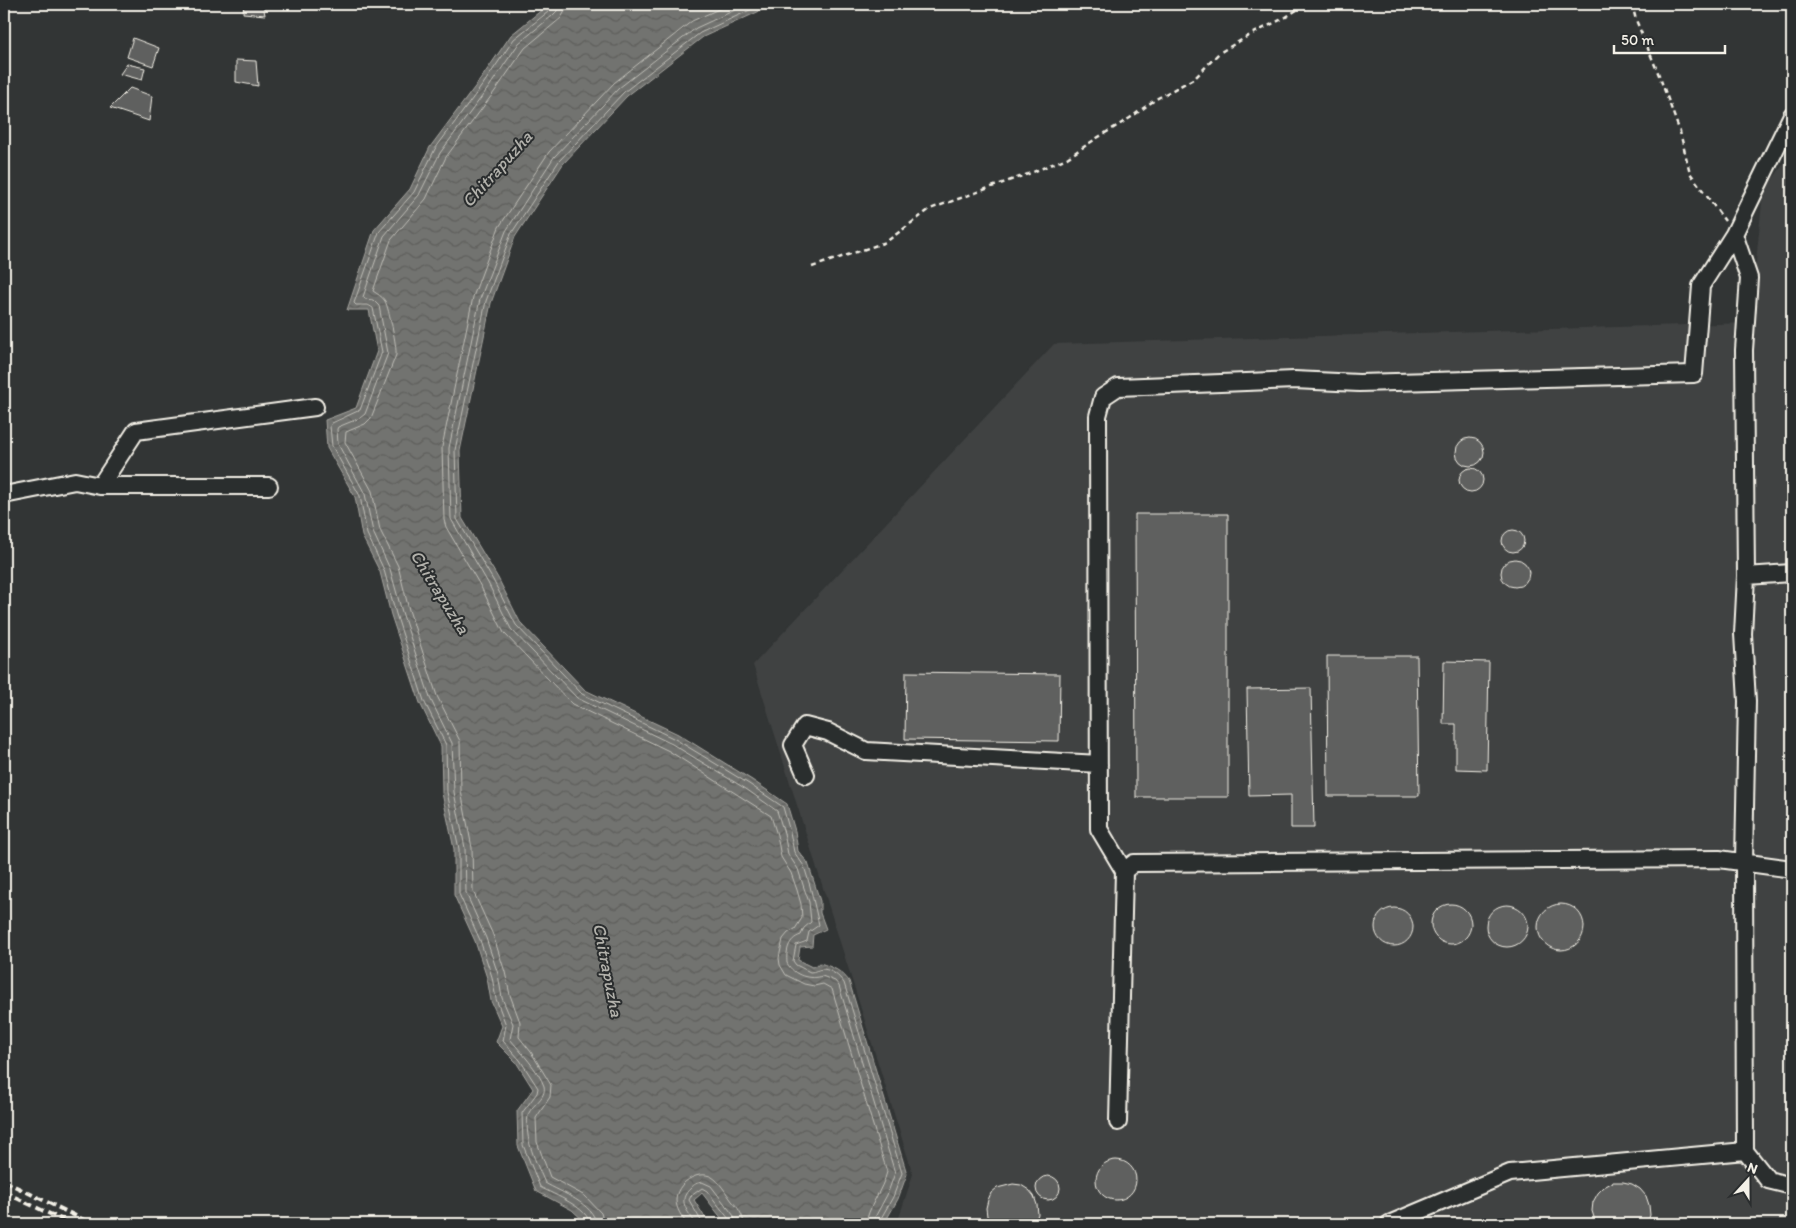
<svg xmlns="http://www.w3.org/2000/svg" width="1796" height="1228" viewBox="0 0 1796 1228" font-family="Itim,sans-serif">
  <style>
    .built { fill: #404242 }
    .water { fill: url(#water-waves); stroke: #a6a5a0 }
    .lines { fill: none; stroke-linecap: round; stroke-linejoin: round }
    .shore { stroke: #c0bfb8; stroke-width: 1 }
    .building { fill: #5f605f; stroke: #f4f1e8 }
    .street-casing { stroke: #f4f1e8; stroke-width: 20 }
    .path { stroke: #f4f1e8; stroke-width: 2.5; stroke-dasharray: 5 4; stroke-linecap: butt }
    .street { stroke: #2a2d2e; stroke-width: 16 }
    .rail { stroke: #f4f1e8; stroke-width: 4; stroke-dasharray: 8 4; stroke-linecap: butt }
    .labels { text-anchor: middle; stroke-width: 4; stroke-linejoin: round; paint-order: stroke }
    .water-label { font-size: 18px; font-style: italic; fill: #b3b2ac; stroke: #2a2d2e }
  </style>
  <defs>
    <pattern id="water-waves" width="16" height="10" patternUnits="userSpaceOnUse" patternTransform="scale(1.25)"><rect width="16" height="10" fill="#727370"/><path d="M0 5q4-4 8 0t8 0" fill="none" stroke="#5e5e5b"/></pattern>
  </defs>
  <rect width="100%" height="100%" fill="#323535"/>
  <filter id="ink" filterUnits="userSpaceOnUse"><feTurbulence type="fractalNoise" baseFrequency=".02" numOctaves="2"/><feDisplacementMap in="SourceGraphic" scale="10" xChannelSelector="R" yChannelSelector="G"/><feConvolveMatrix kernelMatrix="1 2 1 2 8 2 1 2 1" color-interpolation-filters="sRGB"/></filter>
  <g filter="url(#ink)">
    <path class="built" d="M1792,153V1224H897L913,1174L753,665L1054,344L1750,323L1763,192Z"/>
    <path class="water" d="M549,4H775L703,37L627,96L563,164L515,237L491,303L460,451L462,518L498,578L520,622L585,690L678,734L752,780L787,804L795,831L798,851L808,863L820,901V913L826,929L813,935L812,946L800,947L798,960L812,967L820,963C832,967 841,970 849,981L907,1174L898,1199L884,1224H726L702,1193L694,1200L709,1224H587L572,1210L536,1191L518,1146L517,1111L533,1089L516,1062L496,1042L502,1026L491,1001L487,978L475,941L454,895V849L442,793L441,746L420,703L391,615L380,572L362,536L355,497L327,448L325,420L356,408L377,351L369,310H347L374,230L410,189L430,147L480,80L511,35Z"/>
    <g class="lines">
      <path class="shore" d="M552,4L551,8L548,12L514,39L484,83L435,149L414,192L379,232L354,303L356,305H368L373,308L382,352L360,410L332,423L330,426L332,446L360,496L367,534L384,570L396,614L424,701L446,745L447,792L459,849V894L480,940L492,977L496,999L506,1025L503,1041L520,1060L538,1088L537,1093L522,1113L523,1145L540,1187C554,1195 588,1207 590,1224
        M558,4L557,11L552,16L519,43L489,87L440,153L419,195L384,236L363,297L365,299L373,300L379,306L388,353L365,414L360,418L338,427L337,429L338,444L365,494L373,532L390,569L402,612L430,698L452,743L454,792L465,848L466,893L486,938L498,974L502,998L513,1024L510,1039C520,1051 539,1071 544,1086C547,1099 530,1105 528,1116C524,1139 536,1162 545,1183C560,1192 595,1204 596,1224
        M566,4L565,11L561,18L525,48L495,91L446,157L426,199L391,240L373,291C377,294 382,296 385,301C389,309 397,346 396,355L371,418L365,424L346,432L345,442L372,491L380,530L398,566L409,610L437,696L460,741L461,791L472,848L473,891L493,935L505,972L510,995L520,1022L519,1037L531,1052L551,1085L550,1097L536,1118L537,1142L550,1177L585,1196L601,1213L604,1224
        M730,4L692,21L614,83L549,152L499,227L473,297L442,447L444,520L446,527L481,587L504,633L572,704L669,751L771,816L777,835L781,857L791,873L797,890L801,904L802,918L795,929L788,933L783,939L779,958L780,965L786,975L804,984L814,986L823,984L832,989L887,1172C883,1189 867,1209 866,1224
        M748,4L696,28L619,88L554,157L506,231L480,299L449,448L451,519L488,583L511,629L577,698L672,744L746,789L777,811L784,833L788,854L798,869L804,888L809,902L811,922L804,928L801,935C788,939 786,951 787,963C794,976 810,980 822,976L835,981L839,986L895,1173L887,1195L874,1219V1224
        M763,4L700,33L624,92L559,161L511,234L486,301L455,450L457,519L493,580L516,625L582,694L675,739L749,784L783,807L790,832L794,852L804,866L810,886L819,925L809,932L807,941L796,945L793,961L796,965L810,972C815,972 819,969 823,969C832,970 839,976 844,983L902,1173L893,1197L880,1220V1224
        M687,1224C682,1217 676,1209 676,1200C676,1184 697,1169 712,1177C720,1182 726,1193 732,1201C738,1208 743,1214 744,1224
        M696,1224C688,1211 676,1201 691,1188C694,1184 697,1183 702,1182L711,1186L734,1216L736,1224
        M703,1224L689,1200L691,1196L702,1188L707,1191L729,1219L730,1224"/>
    </g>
    <path class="building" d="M244,4H263L265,15L243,13Z
      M133,38L159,48L153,66L127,57Z
      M236,60L256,61L258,86L236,82Z
      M127,64L145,68L142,80L120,74Z
      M130,88L152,96L149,121L110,108Z
      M1456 452a14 14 0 1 1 28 0a14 14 0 1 1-28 0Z
      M1459 480a12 12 0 1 1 24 0a12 12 0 1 1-24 0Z
      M1135,514H1228V797H1136Z
      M1502 541a11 11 0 1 1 22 0a11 11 0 1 1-22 0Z
      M1501 573a14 14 0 1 1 28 0a14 14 0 1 1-28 0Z
      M1327,656H1417L1419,796H1328Z
      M1444,661L1489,662L1487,770L1456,769V724H1443Z
      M906,672L1060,674L1059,741L905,739Z
      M1311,688L1314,828H1291V795L1249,796L1247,689Z
      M1431 924a20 20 0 1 1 40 0a20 20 0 1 1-40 0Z
      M1538 927a23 23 0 1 1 46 0a23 23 0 1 1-46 0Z
      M1486 926a21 21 0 1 1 42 0a21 21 0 1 1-42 0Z
      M1375 927a19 19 0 1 1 38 0a19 19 0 1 1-38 0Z
      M1096 1180a20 20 0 1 1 40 0a20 20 0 1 1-40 0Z
      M1036 1188a12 12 0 1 1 24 0a12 12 0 1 1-24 0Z
      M1613,1182H1623L1632,1184L1640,1189L1646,1196L1649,1205L1650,1215L1647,1224H1596L1592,1211L1593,1202L1598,1193L1604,1187Z
      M1013,1184L1021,1185L1029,1190L1034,1196L1037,1205L1038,1214L1035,1222L1033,1224H991L987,1216L986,1208L988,1200L991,1193L997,1188Z"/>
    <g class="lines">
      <defs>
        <path id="street" d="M1734,234L1749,278L1744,350L1746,576L1743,634L1747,701L1744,862L1745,1151L1768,1180L1792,1186
          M100,486H269
          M4,495L75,481L100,486L136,431L315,407
          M1746,576L1792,573
          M806,775L793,745L805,726L828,732L866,751L1099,764
          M1124,871L1134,863L1719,859L1792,869
          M1118,1122L1124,871L1099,829L1098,416L1103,397L1118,387L1294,380L1359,383L1694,374L1701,286L1734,234L1792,115
          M1389,1224L1510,1173L1745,1151"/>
      </defs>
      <use href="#street" class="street-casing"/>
      <path class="path" d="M1632,4L1636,20L1659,75L1680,132L1690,173L1725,221
        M812,267L886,242L930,209L1028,174L1067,158L1097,138L1130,118L1156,99L1195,78L1219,53L1250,35L1286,17L1306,4"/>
      <use href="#street" class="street"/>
      <path class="rail" d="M4,1181L92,1224
        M4,1192L71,1224"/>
    </g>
  </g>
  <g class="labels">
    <g class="water-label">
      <text transform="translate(497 169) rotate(-48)" y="6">Chitrapuzha</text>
      <text transform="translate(440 592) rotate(58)" y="6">Chitrapuzha</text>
      <text transform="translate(608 970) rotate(79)" y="6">Chitrapuzha</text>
    </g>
  </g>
  <rect width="1796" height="1228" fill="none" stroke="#2a2d2e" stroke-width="20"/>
  <rect x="10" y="10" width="1776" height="1208" fill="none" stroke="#f4f1e8" stroke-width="2" filter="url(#ink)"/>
  <g transform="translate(1748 1180) rotate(21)" stroke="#2a2d2e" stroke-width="4" paint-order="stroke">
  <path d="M0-4L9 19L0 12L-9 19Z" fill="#f4f1e8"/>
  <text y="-8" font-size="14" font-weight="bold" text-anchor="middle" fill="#f4f1e8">N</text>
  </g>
  <path d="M1614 45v8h111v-8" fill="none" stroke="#f4f1e8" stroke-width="2.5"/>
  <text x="1621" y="45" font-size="15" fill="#f4f1e8" stroke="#2a2d2e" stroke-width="4" paint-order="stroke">50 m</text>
</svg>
